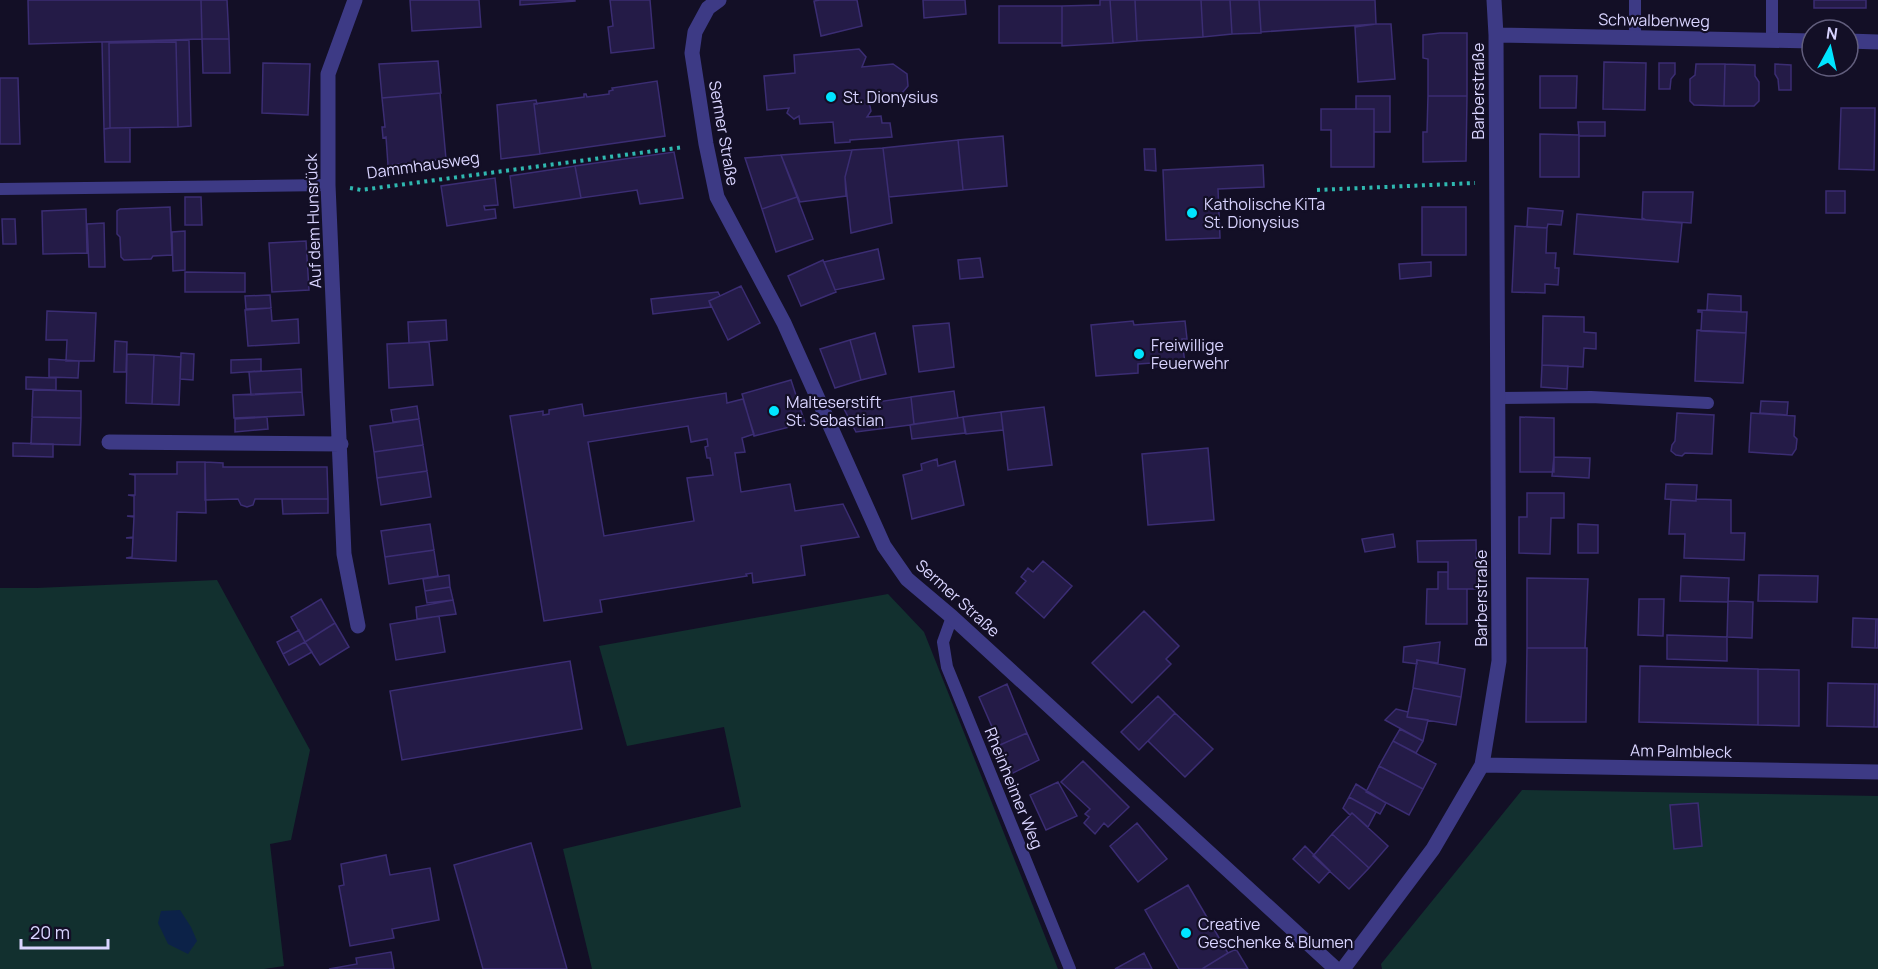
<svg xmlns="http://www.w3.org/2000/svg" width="1878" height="969" viewBox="0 0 1878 969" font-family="Manrope,sans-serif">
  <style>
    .green { fill: #12302f }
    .water { fill: #0c2248 }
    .building { fill: #241b47; stroke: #3b2d73; stroke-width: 1.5; fill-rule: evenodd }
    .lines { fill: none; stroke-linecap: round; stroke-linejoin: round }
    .path { stroke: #2fb8b0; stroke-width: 4; stroke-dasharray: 3 4.5; stroke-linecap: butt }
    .lane { stroke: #3d3a85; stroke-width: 12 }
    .street { stroke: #3d3a85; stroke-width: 15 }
    .poi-dot { fill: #00e5ff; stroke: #130f26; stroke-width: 2 }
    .labels { text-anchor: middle; stroke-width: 4.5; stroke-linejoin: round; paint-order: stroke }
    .street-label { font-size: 16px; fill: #d9d4ff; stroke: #130f26 }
    .poi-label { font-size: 16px; fill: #d9d4ff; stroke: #130f26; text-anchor: start }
  </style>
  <rect width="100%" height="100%" fill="#130f26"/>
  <path class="green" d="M217,580L310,750L291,840L270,844L284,966L264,969H0V588H37Z
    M888,594L924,632L1058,969H592L563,849L741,807L724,727L627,746L599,646Z
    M1522,790L1878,796V969H1382L1381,964Z"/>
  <path class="water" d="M180,910L191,927L197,941L188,954L168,944L158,923L161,911Z"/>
  <path class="building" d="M28,0H201L202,39L29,44Z
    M201,0H227L229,39H202Z
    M410,0H479L481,27L412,31Z
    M520,0H575V1L520,5Z
    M610,0H650L654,48L611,53L608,27L613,26Z
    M820,0H857L862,26L821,36L814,1Z
    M923,0H965L966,14L924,18Z
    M1100,0H1110L1113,43L1062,46V6L1100,5Z
    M1110,0H1135L1137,41L1113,43Z
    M1135,0H1201L1203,37L1137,41Z
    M1201,0H1230L1232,34L1203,37Z
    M1230,0H1259L1261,33L1232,34Z
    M1259,0H1375L1376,24L1261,32Z
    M1814,0H1866V8H1814Z
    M999,6H1062V43H999Z
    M1376,24H1391L1395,79L1358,82L1355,27Z
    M1440,33H1467V96H1428V59L1423,58V35Z
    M202,39H229L230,73H203Z
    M189,40L191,126L178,127L176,42L109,43L110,128L104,129L102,42Z
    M176,42L178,127L110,128L109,43Z
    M859,49L866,57L862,67L893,64L907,74L908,86L903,92L896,96V98L866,101L870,106L871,111L867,117L881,116L882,123H890L892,137L850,140V142L835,143L833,122L800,124L799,116L794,119L787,113L789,108L767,110L764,76L795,73L794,55Z
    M438,61L441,93L382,98L379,64Z
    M1604,62L1646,63L1645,110L1603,109Z
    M263,63L310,64L308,115L262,113Z
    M1659,63H1675V74L1671,79L1670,89H1659Z
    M1696,64H1725L1724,106L1694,105L1690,101V79L1695,75Z
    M1725,64L1755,65V76L1759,82V101L1754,106H1724Z
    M1775,64L1791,65V90H1779L1778,79L1775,74Z
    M1540,76H1577L1576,108H1540Z
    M0,78H18L20,144H0Z
    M657,81L665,136L540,154L534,104L584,97V94H586L587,97L609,94V91L613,90L612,88Z
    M440,93L446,159L388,165L386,137L383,138L382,127H385L382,98Z
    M1356,96H1390V132H1374V109H1356Z
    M1428,96H1467L1466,161L1423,162V132H1427Z
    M536,100L537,104H534L540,154L501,159L497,105Z
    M1841,108H1875L1874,170L1839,169Z
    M1321,109H1374V167H1331V130H1321Z
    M1578,122H1605V136H1579Z
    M110,128H130V162H105L104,129Z
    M1540,134L1579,135V177H1540Z
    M1003,136L1007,186L963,190L958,140Z
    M958,140L963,190L889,197L883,148Z
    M883,148L892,223L851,233L845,177L852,150Z
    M1144,149H1155L1156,171L1145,170Z
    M852,150L845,177L846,196L800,202L781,155Z
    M674,152L683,198L640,204L637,190L581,198L575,166Z
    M781,155L797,197L762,209L745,158Z
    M1263,165L1264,187L1218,189L1220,238L1166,240L1163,170Z
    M575,166L581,198L514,208L510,176Z
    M495,178L498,205L484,206L485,210L495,209L496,218L447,226L441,186Z
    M1826,191H1845V213H1826Z
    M1643,192H1693L1691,223L1646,220L1642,218Z
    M185,197H201L202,225H185Z
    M797,197L813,239L776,252L762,209Z
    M170,207L172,255L153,256L151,259L124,260L121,257L120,237L117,234V211L120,209Z
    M1422,207H1466V255H1422Z
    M1528,208L1563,211L1561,225L1548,224L1547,228L1527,227Z
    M86,209L87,253L43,254L42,211Z
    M1577,214L1682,223L1678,262L1574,254Z
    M2,219H15L16,244H3Z
    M104,223L105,267H89L87,224Z
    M1515,226L1547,228L1546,253H1556L1555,268H1559L1558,285L1545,284V293L1512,292Z
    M185,231V270L173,271L172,232Z
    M306,241L309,290L272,292L269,243Z
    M878,249L884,279L835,290L824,262Z
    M980,258L983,277L960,279L958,260Z
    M823,260L836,292L801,306L788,276Z
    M1431,262V276L1400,279L1399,264Z
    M185,272L245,273V292H185Z
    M741,286L760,323L728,340L709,301Z
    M718,292L720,296L709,301L711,307L653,314L651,299Z
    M1708,294L1741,296V312L1707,310Z
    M270,295L271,308L246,309L245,296Z
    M271,308L272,321L298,319L299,343L248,346L245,310Z
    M1698,310L1747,312L1746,333L1701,331L1702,312H1698Z
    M47,311L96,313L94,361H66L67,340H46Z
    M1543,316L1584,317V332L1596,333V349L1584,348L1583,367L1542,365Z
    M446,320L447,340L409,343L408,322Z
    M1133,321L1134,325L1185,321L1187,339H1182L1185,364L1152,367V363L1138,364V373L1096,376L1091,325Z
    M949,323L954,367L919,372L913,326Z
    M1697,330L1746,333L1743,383L1695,381Z
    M875,333L886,374L861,380L850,340Z
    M850,340L861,380L835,388L820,349Z
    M115,341L127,342L126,372H114Z
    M429,342L433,385L389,388L387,344Z
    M181,353L194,354L193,380L180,379Z
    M127,354L154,355L152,404L126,403Z
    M154,355L181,357L179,405L152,404Z
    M49,359L79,361L78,378L49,377Z
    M261,359V371L231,373V360Z
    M1542,365L1568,366L1567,389L1541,387Z
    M301,369L302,392L251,395L249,372Z
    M26,377L56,378V390L26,389Z
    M791,380L805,423L754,436L742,394Z
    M33,390L81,391V418L32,417Z
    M954,391L958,418L914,424L911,397Z
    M302,392L304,415L234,418L233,395Z
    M726,393L727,403L743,399L754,434L742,438L745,452L735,453L741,492L790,484L795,511L843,504L859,537L801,546L805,575L753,583L752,573L746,574L747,576L600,600L602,612L544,621L510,416L543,411V415L549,414V410L582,404L584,416ZM688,426L691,442L707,439L708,446L705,447L707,458H710L713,475L687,478L694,521L604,536L588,442Z
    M911,397L914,424L910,425L856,432L843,407Z
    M1761,401L1788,402L1787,415L1760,413Z
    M417,406L419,419L393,422L391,410Z
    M1044,407L1052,465L1008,470L1001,412Z
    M1001,412L1003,430L966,434L963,417Z
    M1677,413L1714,415L1712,454L1685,453L1682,456L1676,455L1671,451L1672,445L1675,441Z
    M1751,413L1795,416L1794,436L1797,439L1796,449L1792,455L1749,452Z
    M32,417L81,418L80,445L31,444Z
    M267,417L268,429L235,432V419Z
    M963,417L965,433L912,439L910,425Z
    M1520,417L1554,418V472H1520Z
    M419,419L423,445L374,452L370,426Z
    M13,443L53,444V457L13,456Z
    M423,445L427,471L377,478L374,452Z
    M1208,448L1214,520L1148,525L1142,454Z
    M1554,457L1590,458L1589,478L1552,476Z
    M937,459L938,466L955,461L964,505L912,519L903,475L922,470L921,464Z
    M177,462H205L206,513L177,512L176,561L126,558L132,557L133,538H126L133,537L134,517L127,516H134V496L128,495H135V475L129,474H177Z
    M205,462L223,463V467H327L328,499H255L253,505L247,507L241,505L238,499L205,500Z
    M427,471L431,497L381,505L377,478Z
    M1666,484L1697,485L1696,501L1665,499Z
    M1527,493H1564V518H1551L1550,554L1519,553V517H1527Z
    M282,499H328V513L283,514Z
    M1696,499L1731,500V533H1745L1744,560L1684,558L1685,534H1669L1671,500L1696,501Z
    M430,524L434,550L385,557L381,531Z
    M1578,524L1598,525V553H1578Z
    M1393,534L1395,547L1365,552L1362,539Z
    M1476,540L1477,589H1448V562H1418L1417,541Z
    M434,550L438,576L389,584L385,557Z
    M1043,561L1072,586L1044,618L1016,593L1026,581L1021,577L1028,568L1033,572Z
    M1438,572H1448V589H1467V624H1426L1427,589H1438Z
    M449,575L450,587L425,591L423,579Z
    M1759,575L1818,576L1817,602L1758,601Z
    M1681,576L1729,578L1728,602L1680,601Z
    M1527,578L1588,579L1585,648H1527Z
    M450,587L453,600L427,603L425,591Z
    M321,599L335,623L305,642L291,617Z
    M1639,599H1664L1663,636L1638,635Z
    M453,600L456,614L417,619L416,607Z
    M1728,601L1753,602L1752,638L1727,637Z
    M1144,611L1179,646L1166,659L1171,664L1132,703L1092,663Z
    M439,616L445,652L396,660L390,624Z
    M1853,618L1876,619L1875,648L1852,647Z
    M1876,619H1878V648H1875Z
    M335,623L349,647L320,665L305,642Z
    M299,630L305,642L283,654L277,642Z
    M1667,635L1727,637V661L1667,659Z
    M305,642L312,652L289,665L283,654Z
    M1440,642L1438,663L1417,660V664L1403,662L1404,647Z
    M1527,648H1587L1586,722H1526Z
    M1417,660L1465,669L1461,697L1413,688Z
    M570,661L582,729L402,760L390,691Z
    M1640,666L1758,669V725L1639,722Z
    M1758,669L1799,670V726L1758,725Z
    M1828,683L1875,684L1874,727L1827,726Z
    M1007,684L1027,733L1000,745L979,697Z
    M1875,684H1878V727H1874Z
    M1413,688L1461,697L1456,725L1407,717Z
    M1158,696L1175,713L1139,750L1121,732Z
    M1396,709L1408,712L1407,717L1428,720L1423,741L1385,720Z
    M1175,713L1213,749L1185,777L1148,741Z
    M1400,729L1423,741L1416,753L1393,741Z
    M1027,733L1039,760L1013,773L1000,745Z
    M1393,741L1436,764L1423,789L1379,766Z
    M1083,761L1129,807L1108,827L1104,823L1095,834L1084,823L1089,817L1085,814L1090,809L1061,782Z
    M1379,766L1423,789L1409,815L1366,792Z
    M1058,782L1077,816L1046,830L1030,795Z
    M1356,784L1386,803L1380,814L1349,797Z
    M1349,797L1376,812L1368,827L1352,813L1350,815L1343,808Z
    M1698,803L1702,846L1674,849L1670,805Z
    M1352,813L1388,846L1369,868L1332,834Z
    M1137,823L1167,859L1138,882L1110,846Z
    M1332,834L1369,868L1349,889L1313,856Z
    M531,843L567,969H483L454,865Z
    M1305,846L1330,871L1319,883L1293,859Z
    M386,855L390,875L430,868L439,920L392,929L394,938L350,946L339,886L344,885L341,864Z
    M1188,885L1228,953L1202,969H1179L1145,910Z
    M1236,949L1248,969H1202L1228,953Z
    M391,952L394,969H329L357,964L356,958Z
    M1144,953L1152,969H1115Z"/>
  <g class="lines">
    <path class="path" d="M350,188L361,190L684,147
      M1317,190L1475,183"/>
    <path class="lane" d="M1635,0V37
      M1772,40V0
      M0,189L328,185
      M1498,398L1591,397L1708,403
      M952,617L943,642L947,667L1070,969"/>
    <path class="street" d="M355,0L328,74V185L344,554L358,626
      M719,0L708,8L695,32L692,53L706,144L717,197L784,323L884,546L907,579L952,617L1336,969
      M1496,35L1812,41
      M1848,41L1878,42
      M109,442L341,444
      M1482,765L1878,772
      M1343,969L1433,849L1482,765L1499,661L1496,35L1494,0"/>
  </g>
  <g class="poi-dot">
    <circle cx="831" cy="97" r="6"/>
    <circle cx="1192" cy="213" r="6"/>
    <circle cx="1139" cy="354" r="6"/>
    <circle cx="774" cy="411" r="6"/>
    <circle cx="1186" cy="933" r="6"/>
  </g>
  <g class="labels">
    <g class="street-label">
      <text transform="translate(1654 20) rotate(1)" y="6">Schwalbenweg</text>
      <text transform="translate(1478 91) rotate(-90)" y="6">Barberstraße</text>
      <text transform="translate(724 133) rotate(80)" y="6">Sermer Straße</text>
      <text transform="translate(423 165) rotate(-8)" y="6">Dammhausweg</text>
      <text transform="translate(313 221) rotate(-92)" y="6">Auf dem Hunsrück</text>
      <text transform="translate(958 598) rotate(42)" y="6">Sermer Straße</text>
      <text transform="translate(1481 598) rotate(-90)" y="6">Barberstraße</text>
      <text transform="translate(1681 751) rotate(1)" y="6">Am Palmbleck</text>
      <text transform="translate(1014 788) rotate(68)" y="6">Rheinheimer Weg</text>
    </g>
    <g class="poi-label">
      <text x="843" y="103">St. Dionysius</text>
      <text x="1204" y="210">Katholische KiTa<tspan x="1204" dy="18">St. Dionysius</tspan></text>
      <text x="1151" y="351">Freiwillige<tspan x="1151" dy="18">Feuerwehr</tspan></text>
      <text x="786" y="408">Malteserstift<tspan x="786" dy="18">St. Sebastian</tspan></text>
      <text x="1198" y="930">Creative<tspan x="1198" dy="18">Geschenke &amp; Blumen</tspan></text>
    </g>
  </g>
  <g transform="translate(1830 48) rotate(8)"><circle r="28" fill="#130f26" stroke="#625e7d" stroke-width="1.5"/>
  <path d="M0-4.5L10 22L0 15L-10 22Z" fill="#00e5ff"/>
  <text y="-9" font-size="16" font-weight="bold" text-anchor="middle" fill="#d9d4ff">N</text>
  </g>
  <path d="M21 939v9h87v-9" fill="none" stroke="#d9d4ff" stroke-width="3"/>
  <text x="30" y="939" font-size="18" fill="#d9d4ff" stroke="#130f26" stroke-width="4.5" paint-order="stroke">20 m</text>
</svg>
